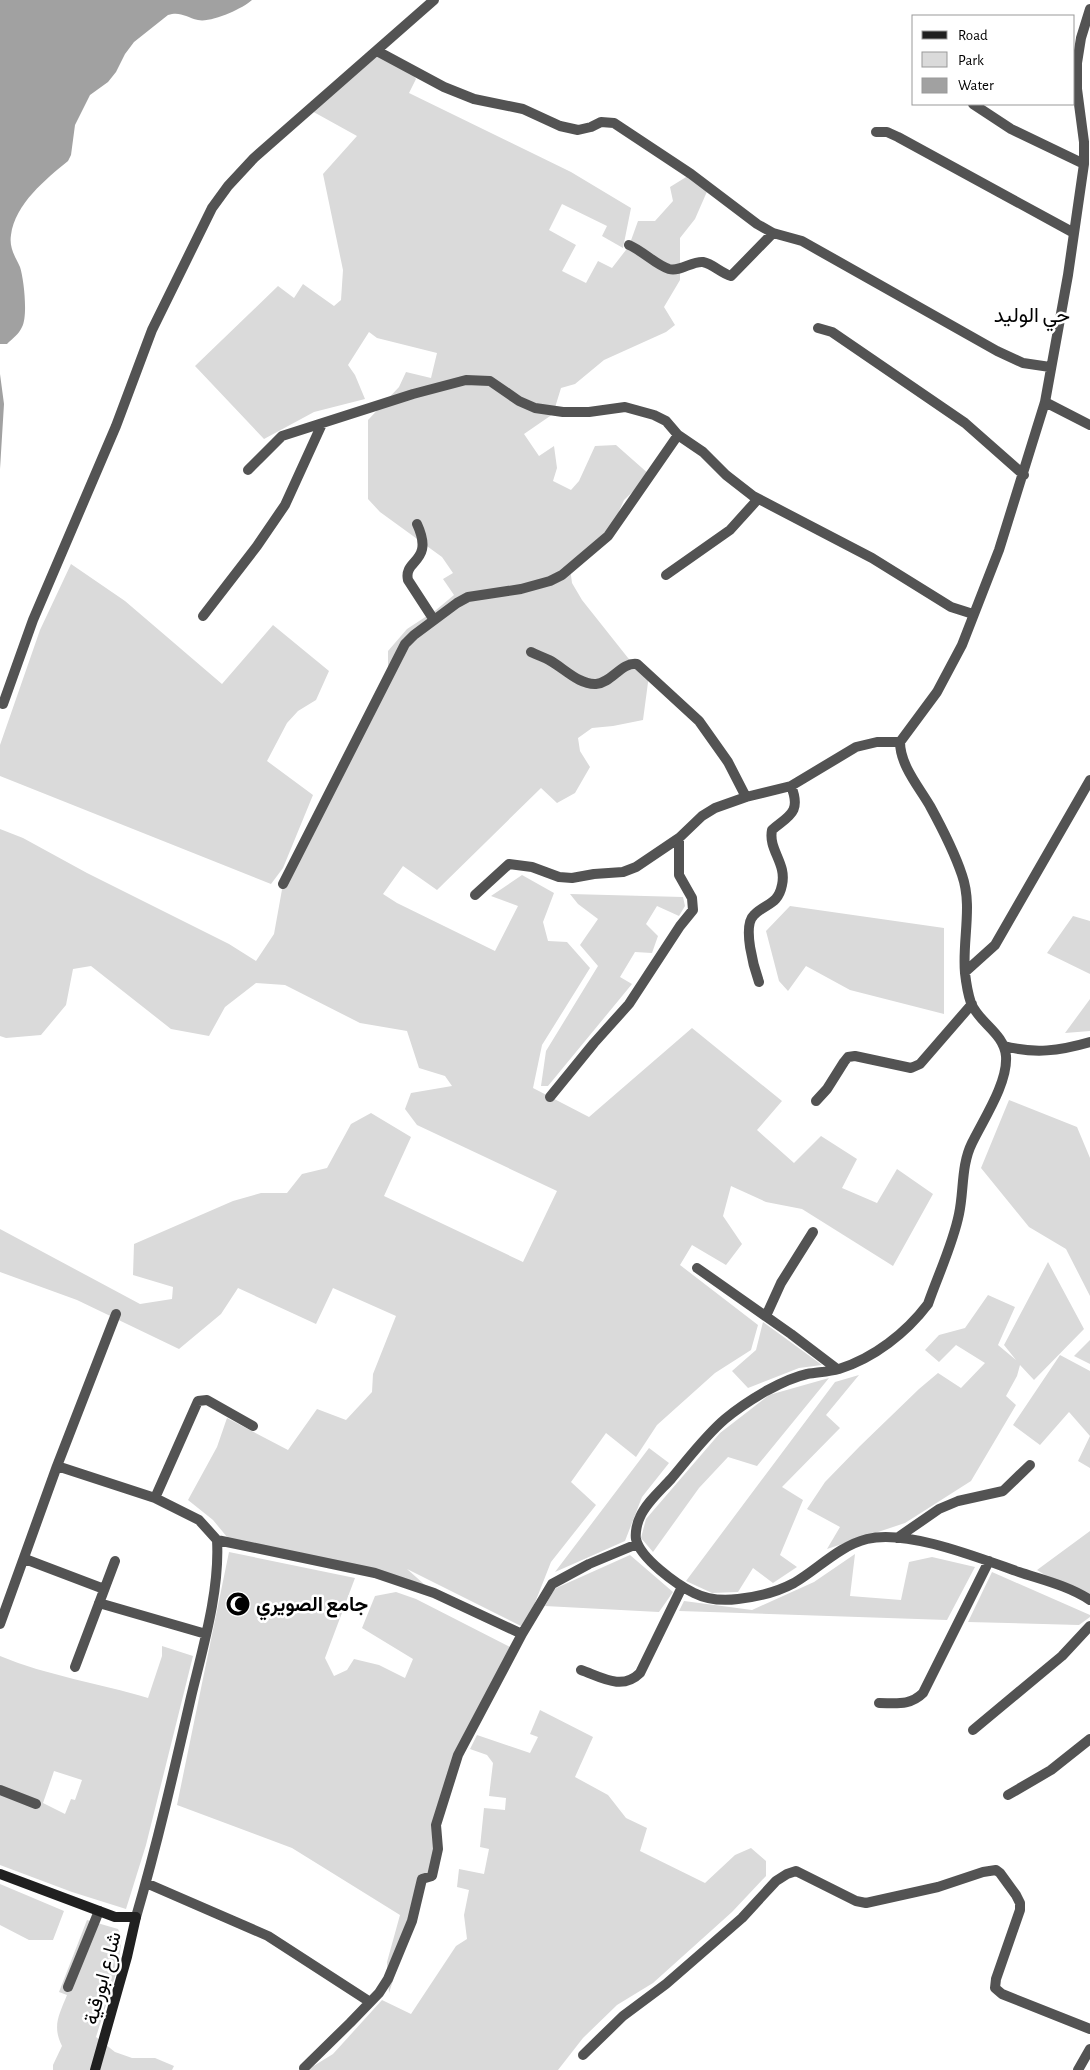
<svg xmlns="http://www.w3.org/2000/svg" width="1090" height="2070" viewBox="0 0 1090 2070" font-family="'Alegreya Sans',Vazirmatn,sans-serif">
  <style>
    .green { fill: #dadada; fill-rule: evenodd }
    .water { fill: #a1a1a1 }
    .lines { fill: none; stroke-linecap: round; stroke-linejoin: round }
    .minor { stroke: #535353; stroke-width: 10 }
    .secondary { stroke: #202020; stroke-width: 10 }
    .labels { text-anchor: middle; stroke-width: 5; stroke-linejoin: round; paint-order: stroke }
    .poi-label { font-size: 20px; font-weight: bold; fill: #000; stroke: #fff; text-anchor: start }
    .street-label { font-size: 20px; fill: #000; stroke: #fff }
    .neighbourhood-label { font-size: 21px; fill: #000; stroke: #fff }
  </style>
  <rect width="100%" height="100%" fill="#fff"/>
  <path class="green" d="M377,51L407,68L416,79L409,93L571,172L631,208L623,248L602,236L607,226L562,204L549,230L576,245L562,271L586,283L598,261L612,268L629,246L638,221H655L673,201L670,187L691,174L709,187L695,219L680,238V280L664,307L675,325L666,332L604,360L575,384L561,388L553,414L524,434L539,456L554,446L557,468L553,481L571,490L579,481L595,446L616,445L650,475L624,500L608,536L570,568L572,583L582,600L632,663L649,675L643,720L613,726L592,728L578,738L580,751L590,767L575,793L557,803L541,788L437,890L403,866L383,894L397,903L495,951L518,906L491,896L522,875L554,893L543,922L548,941L567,942L590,968L542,1045L533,1088L589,1117L692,1028L782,1101L757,1130L794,1163L821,1136L857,1159L842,1188L877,1203L897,1169L933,1194L893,1266L802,1209L766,1202L731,1186L723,1216L742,1244L726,1265L692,1245L680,1265L758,1325L751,1350L715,1373L657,1425L636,1457L606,1433L571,1482L596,1505L551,1562L525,1628L407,1569L434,1593L375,1573L232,1543L213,1520L188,1500L217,1447L227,1418L288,1450L317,1409L346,1420L372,1392L373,1374L396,1316L333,1288L316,1324L238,1288L221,1314L179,1349L77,1300L0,1272V1229L140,1304L172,1299L173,1287L133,1275L134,1244L233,1201L261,1193H287L302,1174L327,1168L351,1124L371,1113L411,1137L384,1196L523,1262L557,1191L417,1125L405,1109L411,1093L452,1086L445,1076L419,1068L407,1031L360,1023L285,985L256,983L225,1007L209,1036L171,1029L91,966L73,969L66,1005L41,1035L6,1038L0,1036V829L23,838L87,873L229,944L256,961L274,934L283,884L388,682V651L407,629L436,610L454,595L443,579L453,573L442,557L380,512L368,499V420L399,387L406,372L431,378L437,353L377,338L369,332L348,365L355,375L365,399L314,412L264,439L195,366L278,286L294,298L303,284L334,306L341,300L343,270L323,174L357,136L310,110Z
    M71,564L125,601L222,684L273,625L329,671L316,700L298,711L287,723L267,761L313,795L283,868L271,884L0,776V745L40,630Z
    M570,894L683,897L685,906L679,916L657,906L646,924L658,936L652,953L635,952L620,977L632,984L548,1086H541L546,1051L598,966L580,945L598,919L578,904Z
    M790,906L944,928V1014L850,990L806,966L788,991L779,981L766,931Z
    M1073,916L1090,921V974L1047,953Z
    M1090,999V1031L1065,1033Z
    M1009,1100L1077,1127L1090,1158V1296L1066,1249L1029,1227L981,1168Z
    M1048,1262L1084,1329L1034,1380L1020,1365L1017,1376L1006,1396L1016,1405L971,1481L905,1523L827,1549L840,1527L807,1509L825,1482L860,1446L919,1389L938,1373L961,1388L985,1363L956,1345L939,1362L925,1350L939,1335L965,1328L988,1295L1015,1307L998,1345L1016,1360L1004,1345Z
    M763,1322L822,1365L799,1368L748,1388L732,1371L756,1350Z
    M1090,1340V1364L1074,1356Z
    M1060,1355L1090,1371V1468L1078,1461L1090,1436L1069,1412L1040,1445L1013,1425Z
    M859,1375L826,1415L840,1428L782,1487L803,1500L780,1555L797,1567L773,1583L753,1568L738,1592L712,1593L686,1581L835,1382Z
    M829,1378L757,1466L728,1457L699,1488L653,1552L641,1538L646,1519L720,1433L769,1395Z
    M649,1448L669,1463L642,1497L625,1541L555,1572Z
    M1090,1531V1603L1037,1570Z
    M229,1552L355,1578L325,1658L334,1676L347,1670L354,1659L379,1665L405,1678L413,1659L362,1628L375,1596L396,1592L416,1599L510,1647L458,1755L440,1810L432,1876L422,1879L412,1921L389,1993L387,1962L400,1915L292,1848L177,1805Z
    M855,1554L850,1596L901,1600L909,1562L932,1557L975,1567L947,1620L679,1611L684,1601L752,1610L814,1582Z
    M630,1555L673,1592L659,1612L545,1606L554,1589Z
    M992,1572L1090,1615V1617L1079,1625L968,1622Z
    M162,1646L193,1656L146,1845L126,1909L72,1892L0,1865V1656C48,1676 99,1683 148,1698L162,1656ZM54,1771L82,1780L75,1800L71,1799L65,1814L43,1803Z
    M540,1710L593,1737L575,1777L608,1795L626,1818L647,1828L640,1851L705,1883L735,1855L751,1848L766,1861V1876L732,1912L653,1983L617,2005L583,2038L558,2070H307L333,2054L382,2000L411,2014L456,1946L467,1939L464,1915L469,1890L457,1887L459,1869L484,1874L489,1849L480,1847L484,1808L505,1810L506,1798L489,1796L493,1763L487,1755L470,1749L477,1735L530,1753L538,1737L530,1734Z
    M0,1884L64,1911L53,1940H29L0,1925Z
    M87,1920L118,1929L122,1937L118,1967L96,2037L115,2052L132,2058H155L174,2066L172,2070H53V2065L62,2046C52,2026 59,2015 67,1995L59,1992Z"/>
  <path class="water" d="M0,0H252C242,9 211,23 198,20C186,17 180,11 168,15L134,42L125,54L116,72L108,82L90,95L75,125L71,155L68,161C46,179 15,204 11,235C9,248 15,256 20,267C24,279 28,317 22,327C19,334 12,339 7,344H0Z
    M0,374L4,404L0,469Z"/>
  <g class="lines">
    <path class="minor" d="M1090,9L1081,38L1077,63V89L1084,142V164L1068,275L1045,402L999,550L962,645L937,692L900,742C900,765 919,787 930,806C942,828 954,851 962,875C973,906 962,941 965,973C966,982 968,994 971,1003C979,1023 1004,1033 1006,1056C1008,1083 983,1120 972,1143C961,1165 964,1191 959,1214C953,1244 938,1275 928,1304C906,1333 874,1358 839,1369C828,1372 818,1372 807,1374C793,1377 779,1384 766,1391C752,1399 738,1408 725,1419C705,1436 688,1459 671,1479C660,1491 646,1503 640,1517C637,1523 635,1533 636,1539C640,1558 677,1585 694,1593C708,1600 722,1601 738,1599C757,1597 777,1592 794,1583C818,1569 839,1546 867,1539C907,1529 979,1558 1019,1572C1043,1580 1069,1586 1090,1600
      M377,51L444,87L474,99L523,109L560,126L578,130L591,127L601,122L614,123L691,174L757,224L773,233L802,241L997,351L1023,363L1050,367
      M973,104L1011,129L1084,164
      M876,132H887L898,137L1074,233
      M629,245C643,251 656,265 669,269C680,272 692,261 703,262C713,264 721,273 731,276L773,233
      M818,328L832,332L965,423L1024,475
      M1045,402L1090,425
      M248,470L282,436L413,394L466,380L490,381L519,401L535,408L563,412H589L625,407L654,415L666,421L678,435L703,452L726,475L753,496L872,558L951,607L973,614
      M417,524C435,563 403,559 408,580L434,620
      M666,575L730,530L758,499
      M203,616L257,546L285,505L322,424
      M531,652C537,655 543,657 549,660C564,668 579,685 596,684C612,683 621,662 637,664L699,721L728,762L746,797
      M3,704L33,620L116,426L152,330L212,208L228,186L254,158L434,0
      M283,884L405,644L414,635L457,603L468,597L521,589L550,581L562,575L608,536L678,435
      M475,895L509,864L532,867L559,877L572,878L594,874L623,872L636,867L679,838L702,816L715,808L746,797L791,786L856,747L877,742H900
      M965,972L995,945L1090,780
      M759,982C754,968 742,926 754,915C766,903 778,905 782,885C787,863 768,850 772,830C788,816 802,813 791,786
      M1004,1046C1035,1054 1059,1051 1090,1042
      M550,1097L594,1043L629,1004L680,926L693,910L692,898L679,875V838
      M816,1101L827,1089L844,1062L848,1057L855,1056L911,1068L920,1064L972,1004
      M697,1268L791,1334L837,1369
      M766,1316L781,1283L813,1232
      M57,1466L155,1498L199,1520L217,1540C220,1590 203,1647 191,1697C174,1771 157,1845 136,1917
      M155,1498L198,1401L207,1400L253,1426
      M897,1538L939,1509L958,1501L1003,1491L1030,1465
      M217,1540L375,1573L434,1593L522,1634
      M25,1559L104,1589
      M99,1603L206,1634
      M0,1624L57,1466L116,1314
      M75,1667L115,1561
      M581,1670C601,1677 622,1691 640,1673L682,1587
      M879,1703C896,1703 910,1706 923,1693L989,1561
      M973,1730L1062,1656L1090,1626
      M0,1790L36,1804
      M1008,1795L1051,1770L1090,1739
      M146,1883L268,1936L370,2002
      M68,1987L99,1911
      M583,2055L623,2016L666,1984L742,1918L776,1881L787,1874L796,1871L856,1901L866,1903L938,1887L983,1872L996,1870L1000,1873L1016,1895L1020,1903V1910L996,1979L995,1988L1002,1994L1090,2029
      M304,2068L350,2023L379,1993L388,1979L412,1921L422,1879L432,1876L438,1849L436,1825L458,1755L522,1634L552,1584L589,1564L637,1544
      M1078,2070L1090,2049"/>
    <path class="secondary" d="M0,1874L115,1917H136L127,1957L95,2070"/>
  </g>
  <defs>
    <symbol id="mosque-disc" viewBox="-11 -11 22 22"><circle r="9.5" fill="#000" stroke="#fff"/><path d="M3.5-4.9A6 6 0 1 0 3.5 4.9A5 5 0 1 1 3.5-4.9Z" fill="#fff"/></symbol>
  </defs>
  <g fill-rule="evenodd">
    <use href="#mosque-disc" x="224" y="1590" width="28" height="28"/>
  </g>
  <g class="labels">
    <g class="poi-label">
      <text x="256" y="1611">جامع الصويري</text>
    </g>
    <g class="street-label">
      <text transform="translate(102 1978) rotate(-75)" y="7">شارع ابورقية</text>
    </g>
    <g class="neighbourhood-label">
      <text x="1032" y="322">حي الوليد</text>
    </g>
  </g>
  <rect x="912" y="15" width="162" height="90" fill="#ffffff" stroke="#999999"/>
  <rect x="922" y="31" width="25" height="8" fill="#202020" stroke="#999999"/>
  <text x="958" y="40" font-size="15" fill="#000000">Road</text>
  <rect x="922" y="52" width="25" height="15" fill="#dadada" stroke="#999999"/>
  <text x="958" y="65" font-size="15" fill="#000000">Park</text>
  <rect x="922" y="78" width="25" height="15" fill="#a1a1a1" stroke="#999999"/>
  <text x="958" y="90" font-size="15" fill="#000000">Water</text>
</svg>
